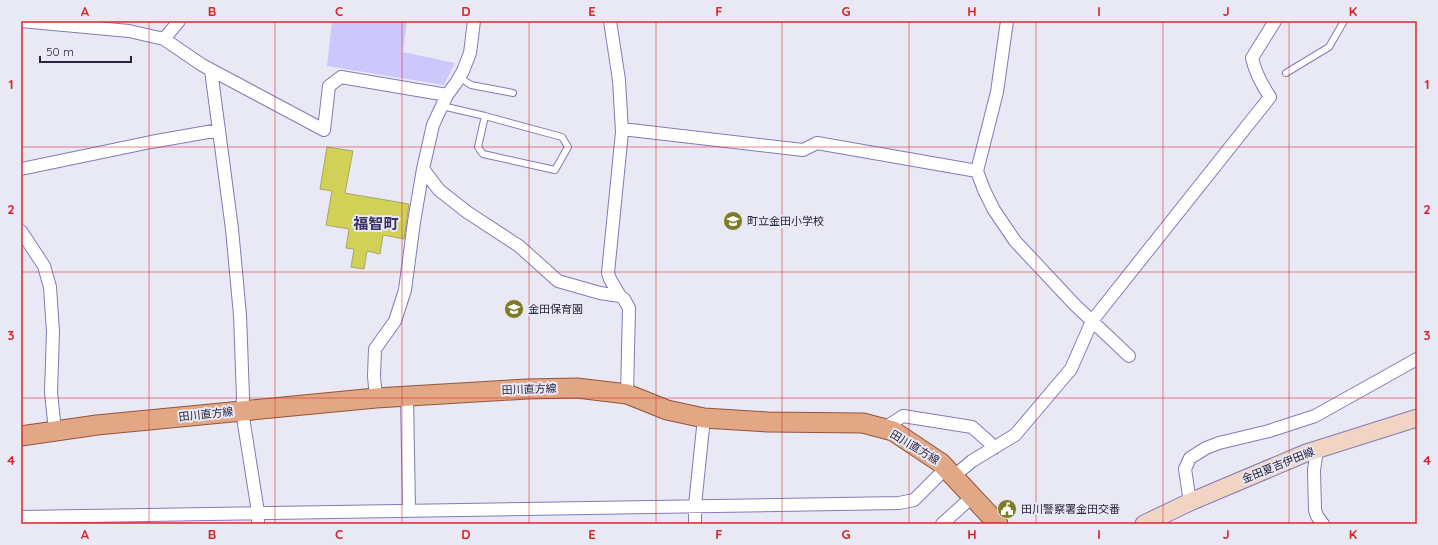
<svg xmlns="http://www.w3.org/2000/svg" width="1438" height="545" viewBox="0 0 1438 545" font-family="Quicksand,'Noto Sans JP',sans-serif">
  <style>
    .green { fill: #ccc8fb }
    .building { fill: #d1d057; stroke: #a9a865 }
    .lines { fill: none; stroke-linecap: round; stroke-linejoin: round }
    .lane-casing { stroke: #827bb7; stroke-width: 8 }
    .street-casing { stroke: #827bb7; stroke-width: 14 }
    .secondary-casing { stroke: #827bb7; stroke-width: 19 }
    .primary-casing { stroke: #945438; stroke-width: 21 }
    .lane { stroke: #fff; stroke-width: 6 }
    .street { stroke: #fff; stroke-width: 12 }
    .secondary { stroke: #f1d4c3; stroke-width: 17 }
    .primary { stroke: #e2a886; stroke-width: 19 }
    .grid { fill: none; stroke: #d62828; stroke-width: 1; stroke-opacity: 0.55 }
    .labels { text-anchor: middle; stroke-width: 4; stroke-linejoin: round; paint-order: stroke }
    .poi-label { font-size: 11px; fill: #27243c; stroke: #e9e8f5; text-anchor: start }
    .street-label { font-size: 11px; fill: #27243c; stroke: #e9e8f5 }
    .district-label { font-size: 15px; font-weight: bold; fill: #393065; stroke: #e9e8f5 }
    .neatline { fill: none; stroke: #d62828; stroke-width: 1.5 }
    .grid-label { font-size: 13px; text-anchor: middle; font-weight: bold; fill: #d62828 }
  </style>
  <rect width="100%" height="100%" fill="#e9e8f5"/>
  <path class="green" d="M332,21H407L403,52L455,63L444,85L327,66Z"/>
  <path class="building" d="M327,147L353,151L345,193L409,204L404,239L383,235L380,254L367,251L364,269L351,267L354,249L346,248L349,229L326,225L332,191L320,189Z"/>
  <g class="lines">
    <defs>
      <path id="lane" d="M1286,73L1329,47L1344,21
        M459,77L471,85L513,93
        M442,106L485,116L562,137L568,147L555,170L483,154L478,147L485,116"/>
      <path id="street" d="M21,21L129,31L164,39L202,65L324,130L329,86L341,77L447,95
        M610,21L619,80L622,132L608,273L610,279L620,296
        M1007,21L997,92L977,171L984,190L994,210L1015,241L1075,305L1129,356
        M164,39L179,21
        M211,70L232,229L240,315L243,397L242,411L258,512V524
        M622,129L803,150L817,143L977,171
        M21,169L151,142L219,130
        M423,169L439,190L467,212L519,246L558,281L600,293L620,296L624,299L629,308L627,394
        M21,231L44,266L50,287L53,332L51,392L55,431
        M407,396L409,510
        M376,398L374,376L375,349L395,321L405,290L414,222L423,169L433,125L447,95L456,83L463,71L470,53L474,21
        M883,429L903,416L972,427L989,442L994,448
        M1317,450L1314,470L1315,510L1317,516L1323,524
        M954,476L972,461L1015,435L1071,369L1092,321L1270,97C1262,85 1255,72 1252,58L1275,21
        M1190,502L1185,469L1190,458L1206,448L1219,443L1269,431L1315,416L1417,359
        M21,517L899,503L914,500L946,468
        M695,524V505L704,418
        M942,524L972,497"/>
      <path id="secondary" d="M1144,524L1190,502L1306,453L1417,418"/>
      <path id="primary" d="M21,436L97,425L376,398L527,389L577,388L627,394L667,410L704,418L768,422L863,423L893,431L941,463L998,524"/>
    </defs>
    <use href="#lane" class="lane-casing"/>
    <use href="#street" class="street-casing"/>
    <use href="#secondary" class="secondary-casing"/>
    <use href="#primary" class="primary-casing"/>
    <use href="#lane" class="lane"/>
    <use href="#street" class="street"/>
    <use href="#secondary" class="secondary"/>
    <use href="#primary" class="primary"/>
  </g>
  <path class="grid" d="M149,21V524M275,21V524M402,21V524M529,21V524M656,21V524M782,21V524M909,21V524M1036,21V524M1163,21V524M1289,21V524M21,147H1417M21,272H1417M21,398H1417"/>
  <defs>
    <symbol id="school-disc" viewBox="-11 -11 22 22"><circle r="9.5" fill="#7d7c23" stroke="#e9e8f5"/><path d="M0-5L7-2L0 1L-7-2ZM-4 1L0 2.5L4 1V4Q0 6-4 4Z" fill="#fff"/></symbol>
    <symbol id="civic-disc" viewBox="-11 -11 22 22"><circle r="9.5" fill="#7d7c23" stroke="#e9e8f5"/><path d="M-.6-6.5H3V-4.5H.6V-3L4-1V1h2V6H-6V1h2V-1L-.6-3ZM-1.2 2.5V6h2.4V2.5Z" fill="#fff"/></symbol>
  </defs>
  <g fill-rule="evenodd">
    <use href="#school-disc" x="722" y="210" width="22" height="22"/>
    <use href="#school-disc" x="503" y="298" width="22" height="22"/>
    <use href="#civic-disc" x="996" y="498" width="22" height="22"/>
  </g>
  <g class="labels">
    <g class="poi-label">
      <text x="747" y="225">町立金田小学校</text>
      <text x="528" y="313">金田保育園</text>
      <text x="1021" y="513">田川警察署金田交番</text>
    </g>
    <g class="street-label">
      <text transform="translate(529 389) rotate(-2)" y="4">田川直方線</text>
      <text transform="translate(206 414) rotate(-6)" y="4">田川直方線</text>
      <text transform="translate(915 447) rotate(31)" y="4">田川直方線</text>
      <text transform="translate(1278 465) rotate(-22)" y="4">金田夏吉伊田線</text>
    </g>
    <g class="district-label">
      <text x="376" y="229">福智町</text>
    </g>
  </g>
  <rect width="1438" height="545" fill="none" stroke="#e9e8f5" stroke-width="44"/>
  <path d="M40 56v6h91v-6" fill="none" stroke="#27243c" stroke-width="2"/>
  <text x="46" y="56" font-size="12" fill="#27243c" stroke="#e9e8f5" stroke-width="3" paint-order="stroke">50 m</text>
  <rect x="22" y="22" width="1394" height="501" class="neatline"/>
  <g class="grid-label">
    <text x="85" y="16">A</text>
    <text x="212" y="16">B</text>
    <text x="339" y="16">C</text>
    <text x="466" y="16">D</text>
    <text x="592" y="16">E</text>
    <text x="719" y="16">F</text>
    <text x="846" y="16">G</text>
    <text x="972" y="16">H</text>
    <text x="1099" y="16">I</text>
    <text x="1226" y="16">J</text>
    <text x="1353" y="16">K</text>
    <text x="11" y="89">1</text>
    <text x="1427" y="89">1</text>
    <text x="11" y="214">2</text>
    <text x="1427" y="214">2</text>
    <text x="11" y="340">3</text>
    <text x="1427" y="340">3</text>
    <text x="11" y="465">4</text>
    <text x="1427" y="465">4</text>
    <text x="85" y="539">A</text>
    <text x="212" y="539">B</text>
    <text x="339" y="539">C</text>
    <text x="466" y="539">D</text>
    <text x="592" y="539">E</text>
    <text x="719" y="539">F</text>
    <text x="846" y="539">G</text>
    <text x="972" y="539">H</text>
    <text x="1099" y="539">I</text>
    <text x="1226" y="539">J</text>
    <text x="1353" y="539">K</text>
  </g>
</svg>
